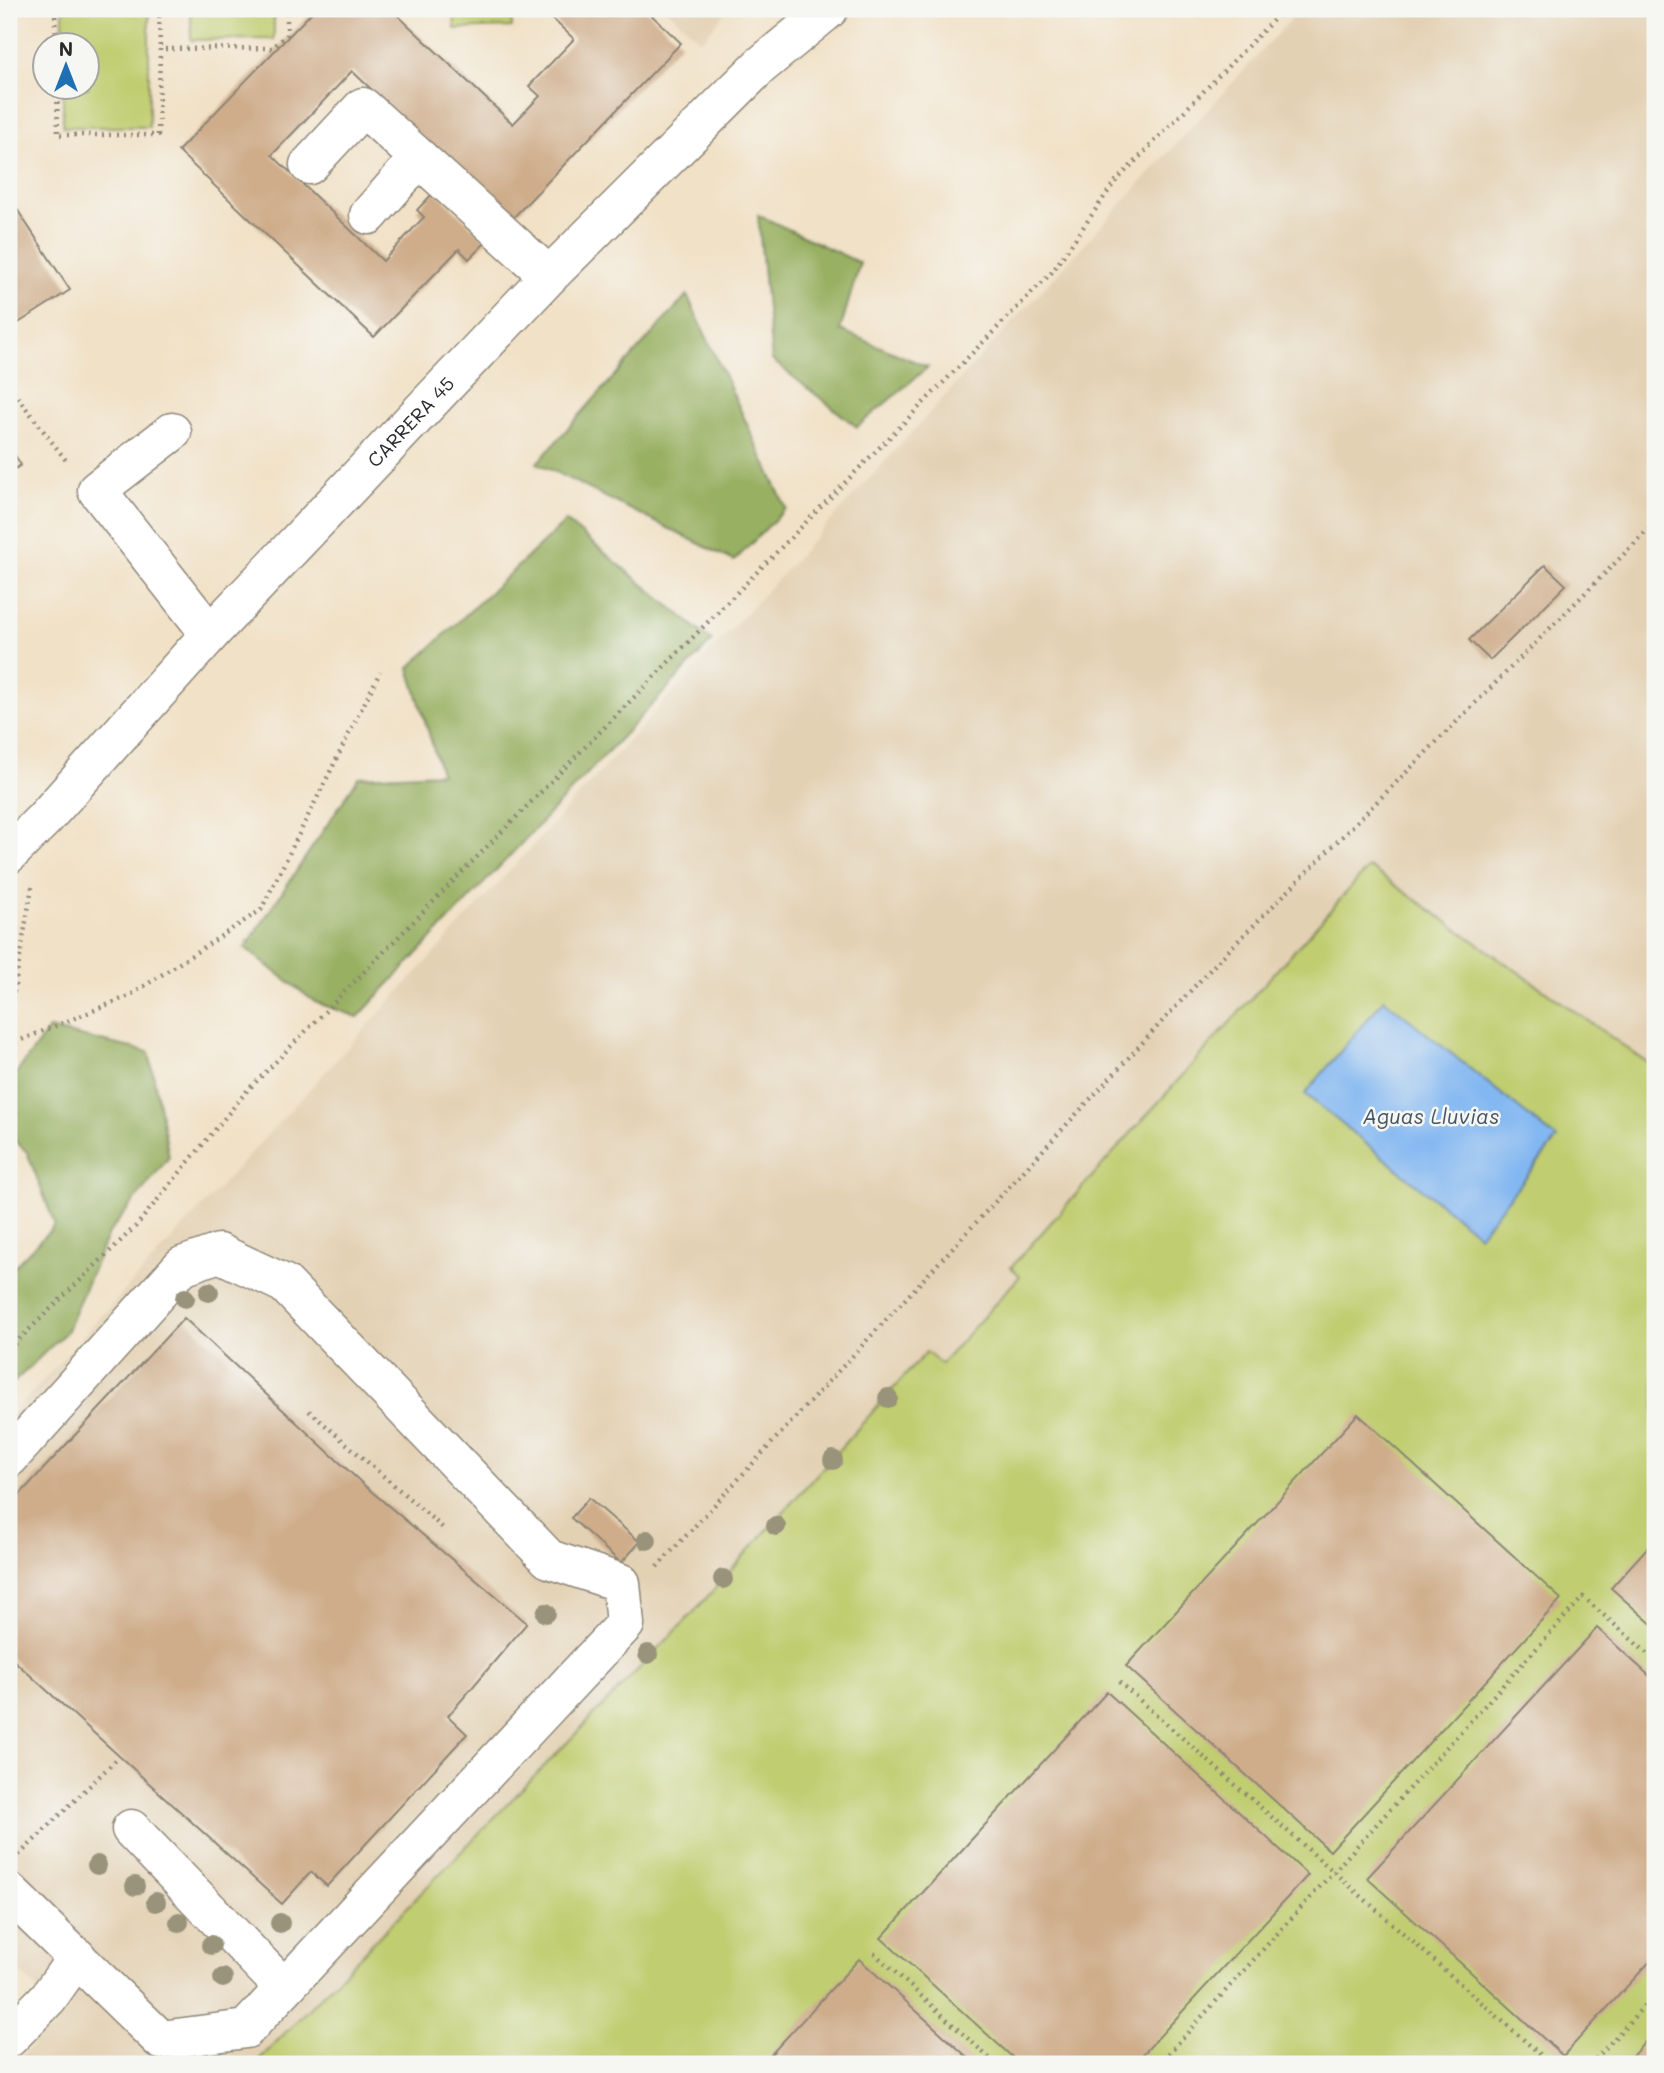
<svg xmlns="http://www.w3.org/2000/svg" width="1664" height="2073" viewBox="0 0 1664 2073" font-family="Mali,sans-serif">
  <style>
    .built { fill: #e3d1b4 }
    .green { fill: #c0cd6f; stroke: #767c4d; stroke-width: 2 }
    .forest { fill: #98b062; stroke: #626e46; stroke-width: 2 }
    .water { fill: #83b7f1; stroke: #57718e; stroke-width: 2 }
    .building { fill: #cfad8b }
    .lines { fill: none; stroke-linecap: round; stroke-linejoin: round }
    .minor-casing { stroke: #8e8678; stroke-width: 41 }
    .path { stroke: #8e8678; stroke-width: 4.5; stroke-dasharray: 2 5; stroke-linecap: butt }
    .minor { stroke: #fff; stroke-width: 38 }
    .tree { fill: #98937a }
    .labels { text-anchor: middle; stroke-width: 5; stroke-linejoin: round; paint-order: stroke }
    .street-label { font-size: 19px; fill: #2b2b2b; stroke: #f6f6f2 }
    .water-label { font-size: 21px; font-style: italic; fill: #455566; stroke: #f6f6f2 }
  </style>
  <rect width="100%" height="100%" fill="#f6f6f2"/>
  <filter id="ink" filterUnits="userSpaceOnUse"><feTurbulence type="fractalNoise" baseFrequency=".0143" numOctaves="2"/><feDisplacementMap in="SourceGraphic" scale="14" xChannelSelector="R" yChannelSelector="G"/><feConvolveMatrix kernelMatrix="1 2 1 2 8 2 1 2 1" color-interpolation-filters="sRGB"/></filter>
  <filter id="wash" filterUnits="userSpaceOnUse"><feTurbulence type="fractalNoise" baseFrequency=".00686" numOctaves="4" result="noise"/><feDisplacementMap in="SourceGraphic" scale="28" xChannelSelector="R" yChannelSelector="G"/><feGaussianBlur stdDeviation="1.57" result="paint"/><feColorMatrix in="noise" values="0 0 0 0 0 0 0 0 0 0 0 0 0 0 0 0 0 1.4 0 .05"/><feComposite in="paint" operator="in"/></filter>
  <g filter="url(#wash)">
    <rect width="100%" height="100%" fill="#f1e1c6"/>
    <path class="built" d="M666,9H728L701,41Z
      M1300,9H1655V2064H15L61,2012L9,1962V1417Z"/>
    <path class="green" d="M63,9H149V127H63V88H88V46L63,45Z
      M191,9H274V39L191,40Z
      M454,9H511L512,27L455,29Z
      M1369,867L1655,1068V2064H255L693,1613L926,1352L941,1364L1020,1276L1011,1267Z"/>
    <path class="forest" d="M758,215L860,263L840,330L928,367L857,427L772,360Z
      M687,295L786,508L734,561L537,463Z
      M566,521L712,641L358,1017L315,1002L245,948L359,777L441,773L409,668Z
      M49,1029L149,1052L169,1157L108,1234L66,1332L9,1387V1272L55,1225L27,1152L9,1135V1083Z"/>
    <path class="water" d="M1384,999L1557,1139L1479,1235L1305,1094Z"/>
    <g id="blocks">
      <path class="building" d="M315,9H391L513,124L540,96L529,86L574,39L542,9H645L681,43L510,221L352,71L272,155L383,261L424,217L417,210L435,191L487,241L469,259L459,249L374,337L178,151Z
        M9,197L70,290L9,329Z
        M9,446L21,465L9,473Z
        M1545,565L1566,585L1490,660L1469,640Z
        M184,1318L365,1486L527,1623L448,1716L467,1734L327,1886L311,1872L282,1904L9,1656V1506Z
        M1358,1414L1561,1599L1330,1851L1126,1666Z
        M589,1498L640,1542L621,1563L571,1518Z
        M1655,1539V1627L1611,1588Z
        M1597,1628L1655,1681V1956L1563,2056L1367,1878Z
        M1107,1692L1308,1875L1134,2064H1020L881,1938Z
        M859,1959L975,2064H762Z
        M1655,2031V2064H1625Z"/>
    </g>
  </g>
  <g filter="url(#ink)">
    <use href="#blocks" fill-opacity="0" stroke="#8e8678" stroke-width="2"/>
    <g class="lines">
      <defs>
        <g id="minor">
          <path d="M309,165L363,107L549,276"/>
          <path d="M369,215L419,158"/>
          <path d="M172,432L97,490L210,634"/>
          <path id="s1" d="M9,854L44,819L210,634L549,276L760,66L829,9"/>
          <path d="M9,1458L182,1266L219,1253L285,1284L549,1559L621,1583L625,1624L246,2029L161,2040L9,1892"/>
          <path d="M131,1829L283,1987"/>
          <path d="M9,2038L48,1998L77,1957"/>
        </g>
      </defs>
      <use href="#minor" class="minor-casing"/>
      <path class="path" d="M55,9L56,46
        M159,9L160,49
        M57,88L58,135H158L160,49L272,48L287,35V9
        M9,386L68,463
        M9,1020L32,887
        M9,1045L129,996L261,910L380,672
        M9,1349L136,1226L246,1092L1052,272L1114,183L1284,9
        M309,1411L443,1528
        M657,1567L1220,959L1655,523
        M1119,1682L1551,2064
        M19,1855L119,1757
        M874,1953L996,2064
        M1159,2064L1583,1597L1655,1660
        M1591,2064L1655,1994"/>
      <use href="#minor" class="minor"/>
    </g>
    <g class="tree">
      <circle cx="209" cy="1292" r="10"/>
      <circle cx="185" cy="1298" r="10"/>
      <circle cx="888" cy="1398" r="10"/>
      <circle cx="833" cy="1460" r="10"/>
      <circle cx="776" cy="1526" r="10"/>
      <circle cx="647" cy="1540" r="10"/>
      <circle cx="723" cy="1579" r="10"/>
      <circle cx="546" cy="1613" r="10"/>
      <circle cx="648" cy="1654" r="10"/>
      <circle cx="97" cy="1865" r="10"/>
      <circle cx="135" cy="1886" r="10"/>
      <circle cx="156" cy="1902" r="10"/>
      <circle cx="179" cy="1922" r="10"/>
      <circle cx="280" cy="1923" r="10"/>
      <circle cx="211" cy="1945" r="10"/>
      <circle cx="223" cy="1978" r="10"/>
    </g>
  </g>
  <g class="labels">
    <g class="street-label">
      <text dy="7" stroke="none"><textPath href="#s1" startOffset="590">CARRERA 45</textPath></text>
    </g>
    <g class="water-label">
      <text x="1431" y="1124">Aguas Lluvias</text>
    </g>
  </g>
  <rect width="1664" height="2073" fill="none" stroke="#f6f6f2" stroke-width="35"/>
  <g transform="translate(66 66)"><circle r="33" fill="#f6f6f2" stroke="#a5a5a2" stroke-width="2"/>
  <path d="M0-5L12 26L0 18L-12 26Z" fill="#1f6fb2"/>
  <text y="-10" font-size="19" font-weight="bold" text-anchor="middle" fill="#2b2b2b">N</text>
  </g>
</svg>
